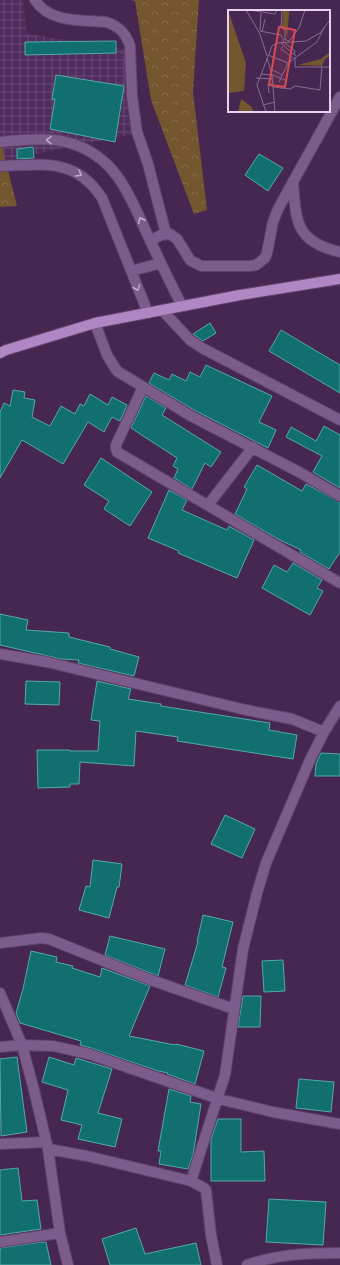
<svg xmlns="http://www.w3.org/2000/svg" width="340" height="1265" viewBox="0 0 340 1265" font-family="Quicksand,sans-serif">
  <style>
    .industrial { fill: url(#industrial-grid) }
    .forest { fill: url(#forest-crowns) }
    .building { fill: #116f6f; stroke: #54a9a9 }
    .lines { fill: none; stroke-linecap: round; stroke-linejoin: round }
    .minor-casing { stroke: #5f446a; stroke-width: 12 }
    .major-casing { stroke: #5f446a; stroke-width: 12 }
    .minor { stroke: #7c5c8b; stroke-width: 10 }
    .major { stroke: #b186c5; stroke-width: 10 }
    .oneway { stroke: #c1a9cb }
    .inset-road { fill: none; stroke: #856c90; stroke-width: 1 }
    .view { fill: #d94a50; fill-opacity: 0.15; stroke: #d94a50; stroke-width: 2 }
    .inset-edge { fill: none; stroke: #e6d3ee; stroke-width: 2 }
  </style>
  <defs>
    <pattern id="industrial-grid" width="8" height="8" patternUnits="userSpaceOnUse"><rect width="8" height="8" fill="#502d5f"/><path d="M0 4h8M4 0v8" fill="none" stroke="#694b76"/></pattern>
    <pattern id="forest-crowns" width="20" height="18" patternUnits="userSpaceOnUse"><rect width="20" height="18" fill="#73562d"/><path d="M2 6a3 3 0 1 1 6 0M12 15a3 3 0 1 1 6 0" fill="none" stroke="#876d4c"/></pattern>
  </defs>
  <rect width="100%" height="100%" fill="#452752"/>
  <path class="industrial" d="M0,0H23L27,34L124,49L134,134L0,161Z"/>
  <path class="forest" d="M130,0H199L193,92L207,210L194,214L151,100L135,1Z
    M0,147H2L17,206L0,207Z"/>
  <path class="building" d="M116,41V53L25,55V42Z
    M56,75L124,86L115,142L50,129L55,99H52Z
    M33,147L34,158L17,159V149Z
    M259,154L283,168L268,191L245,175Z
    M210,323L216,333L203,341L193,334Z
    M281,330L340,365V393L269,351Z
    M206,365L272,396L259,422L276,430L268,448L194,410L149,383L154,373L169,380L172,374L186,381L190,372L200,377Z
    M13,390L25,392L24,398L35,400L32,417L50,426L61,406L75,414L80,404L84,406L90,394L108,405L112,397L127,405L120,421L112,417L104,432L88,422L63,464L22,440L0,478V412L4,403L10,406Z
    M146,396L166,408L162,415L221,452L211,467L205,463L192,489L174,478L178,469L173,466L177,458L131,428Z
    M324,426L340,435V488L313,472L322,456L286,437L291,427L316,441Z
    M101,458L152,492L130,526L104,509L109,501L84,485Z
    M257,465L302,491L306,484L340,502V552L329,569L300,552L301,550L278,539L235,514L247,489L244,487Z
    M169,490L187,500L182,510L227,530L229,526L254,540L237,578L178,553L179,551L148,538Z
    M293,563L322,580L317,588L323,591L310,615L262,588L274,565L287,572Z
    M0,614L28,620L26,630L69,633V637L110,647V649L139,657L134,676L78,663L79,660L61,659L0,645Z
    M26,681L60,682L59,705L25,704Z
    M97,681L131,689L128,699L161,704V706L270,723L269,730L297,735L293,759L177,741L178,737L136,731L134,766L80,762L79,784H70V787L38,788L37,750H70V751H98L100,721L91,720Z
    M321,753L340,754V776H315L316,764Z
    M225,815L255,829L242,858L211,844Z
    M93,860L122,864L119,887H117L109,918L79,910L86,886L90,887Z
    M203,915L233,922L222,967L226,968L218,997L185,985L198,942H197Z
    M110,936L165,949L158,976L105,955Z
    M31,951L57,957L56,962L73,966L72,968L100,977L102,968L150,986L129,1036L175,1045L176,1044L204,1051L195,1084L167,1074L168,1073L158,1071L91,1048L80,1045L81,1041L20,1023L16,1013L23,989Z
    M283,960L285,991L264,992L262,961Z
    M243,996H261L260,1027H238Z
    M17,1057L27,1132L1,1136L0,1059Z
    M49,1057L74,1065L76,1058L112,1069L98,1113L122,1119L115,1147L78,1139L82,1125L61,1120L68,1090L42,1082Z
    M299,1079L334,1082L331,1112L296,1108Z
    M169,1089L191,1096L190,1102L201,1104L193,1155L188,1169L159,1164L161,1151H158Z
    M218,1119H241V1152L264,1151L265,1181H211V1139Z
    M18,1168L22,1201L37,1200L41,1229L0,1235V1170Z
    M269,1199L326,1202L323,1245L266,1242Z
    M136,1228L145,1254L196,1243L201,1265H110L102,1239Z
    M42,1242H46L51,1265H0V1248Z"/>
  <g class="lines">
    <defs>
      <path id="minor" d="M35,0C49,23 82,20 106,22C119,26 126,33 130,46L132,96L137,132L148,164L166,234
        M0,142C24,140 49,136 73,144C119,159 131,200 150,240C160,262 171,284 182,306
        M0,166C43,165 75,157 102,198L148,313
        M293,181C296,221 295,242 340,252
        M150,241L161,235L170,234L177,239L190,260L201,266H250L256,265L265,258L267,253L273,222L278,209L340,97
        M131,271L161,263
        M162,310L190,340L202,348L340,420
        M95,323L107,355L117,371L191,416L299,472L340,496
        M143,387L116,445V449L117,452L340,583
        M208,505L253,447
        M0,654L47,662L246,710L292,719L324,732
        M0,943L41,938L49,939L151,980L234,1009
        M0,993L22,1045L34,1090L48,1149L60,1233L68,1265
        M0,1047L22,1045L53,1046L89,1054L219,1099L273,1112L340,1124
        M0,1144L46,1142
        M48,1149L87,1156L191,1181L204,1188L206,1190L211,1235L217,1265
        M191,1181L225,1075L243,949L257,893L266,863L310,760L324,732L340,706
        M0,1242L60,1233
        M247,1265C278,1254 308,1253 340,1253"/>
      <path id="major" d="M0,353L6,350L95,323L240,295L340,279"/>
    </defs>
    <use href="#minor" class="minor-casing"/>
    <use href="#major" class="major-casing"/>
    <use href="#minor" class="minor"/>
    <use href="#major" class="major"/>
  </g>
  <defs><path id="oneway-chevron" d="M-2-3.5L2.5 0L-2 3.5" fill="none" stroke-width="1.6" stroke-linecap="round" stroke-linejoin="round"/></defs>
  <g class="oneway">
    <use href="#oneway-chevron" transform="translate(49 140) rotate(-176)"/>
    <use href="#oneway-chevron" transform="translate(79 174) rotate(31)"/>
    <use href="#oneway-chevron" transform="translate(141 220) rotate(-115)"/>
    <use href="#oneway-chevron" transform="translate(137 288) rotate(68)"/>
  </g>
  <g transform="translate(228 10)">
    <rect width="102" height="102" fill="#452752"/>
    <path d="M0,0L18,53L16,81L0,83ZM55,0H61V4L59,28L57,18L54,17ZM102,42V46L97,49L94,56L70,55L93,49ZM13,89L23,96L26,102H10Z" fill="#73562d"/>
    <path class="inset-road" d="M18,0L32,24L39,46M21,0L47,4L49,0M54,0L53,17L57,20V29M33,3L32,21L53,25L56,32M34,22L37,9M56,29L61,31L71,18L77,0M53,33L68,46M57,33L67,41L66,45M55,36L53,39L65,48M40,45L60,53M67,47V57H102M39,48L44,65L47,102M43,59L54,65M33,64L45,65L59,71M28,68L44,69M51,72L60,53L89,32L96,18M45,77L62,79L67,76L92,80L94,57M41,83L40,74H44M35,95L47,92M38,102L29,75L44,36L49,33L78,31L92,23L102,10"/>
    <path class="view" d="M51,17L67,20L57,77L41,75Z"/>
    <rect width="102" height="102" class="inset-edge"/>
  </g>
</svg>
